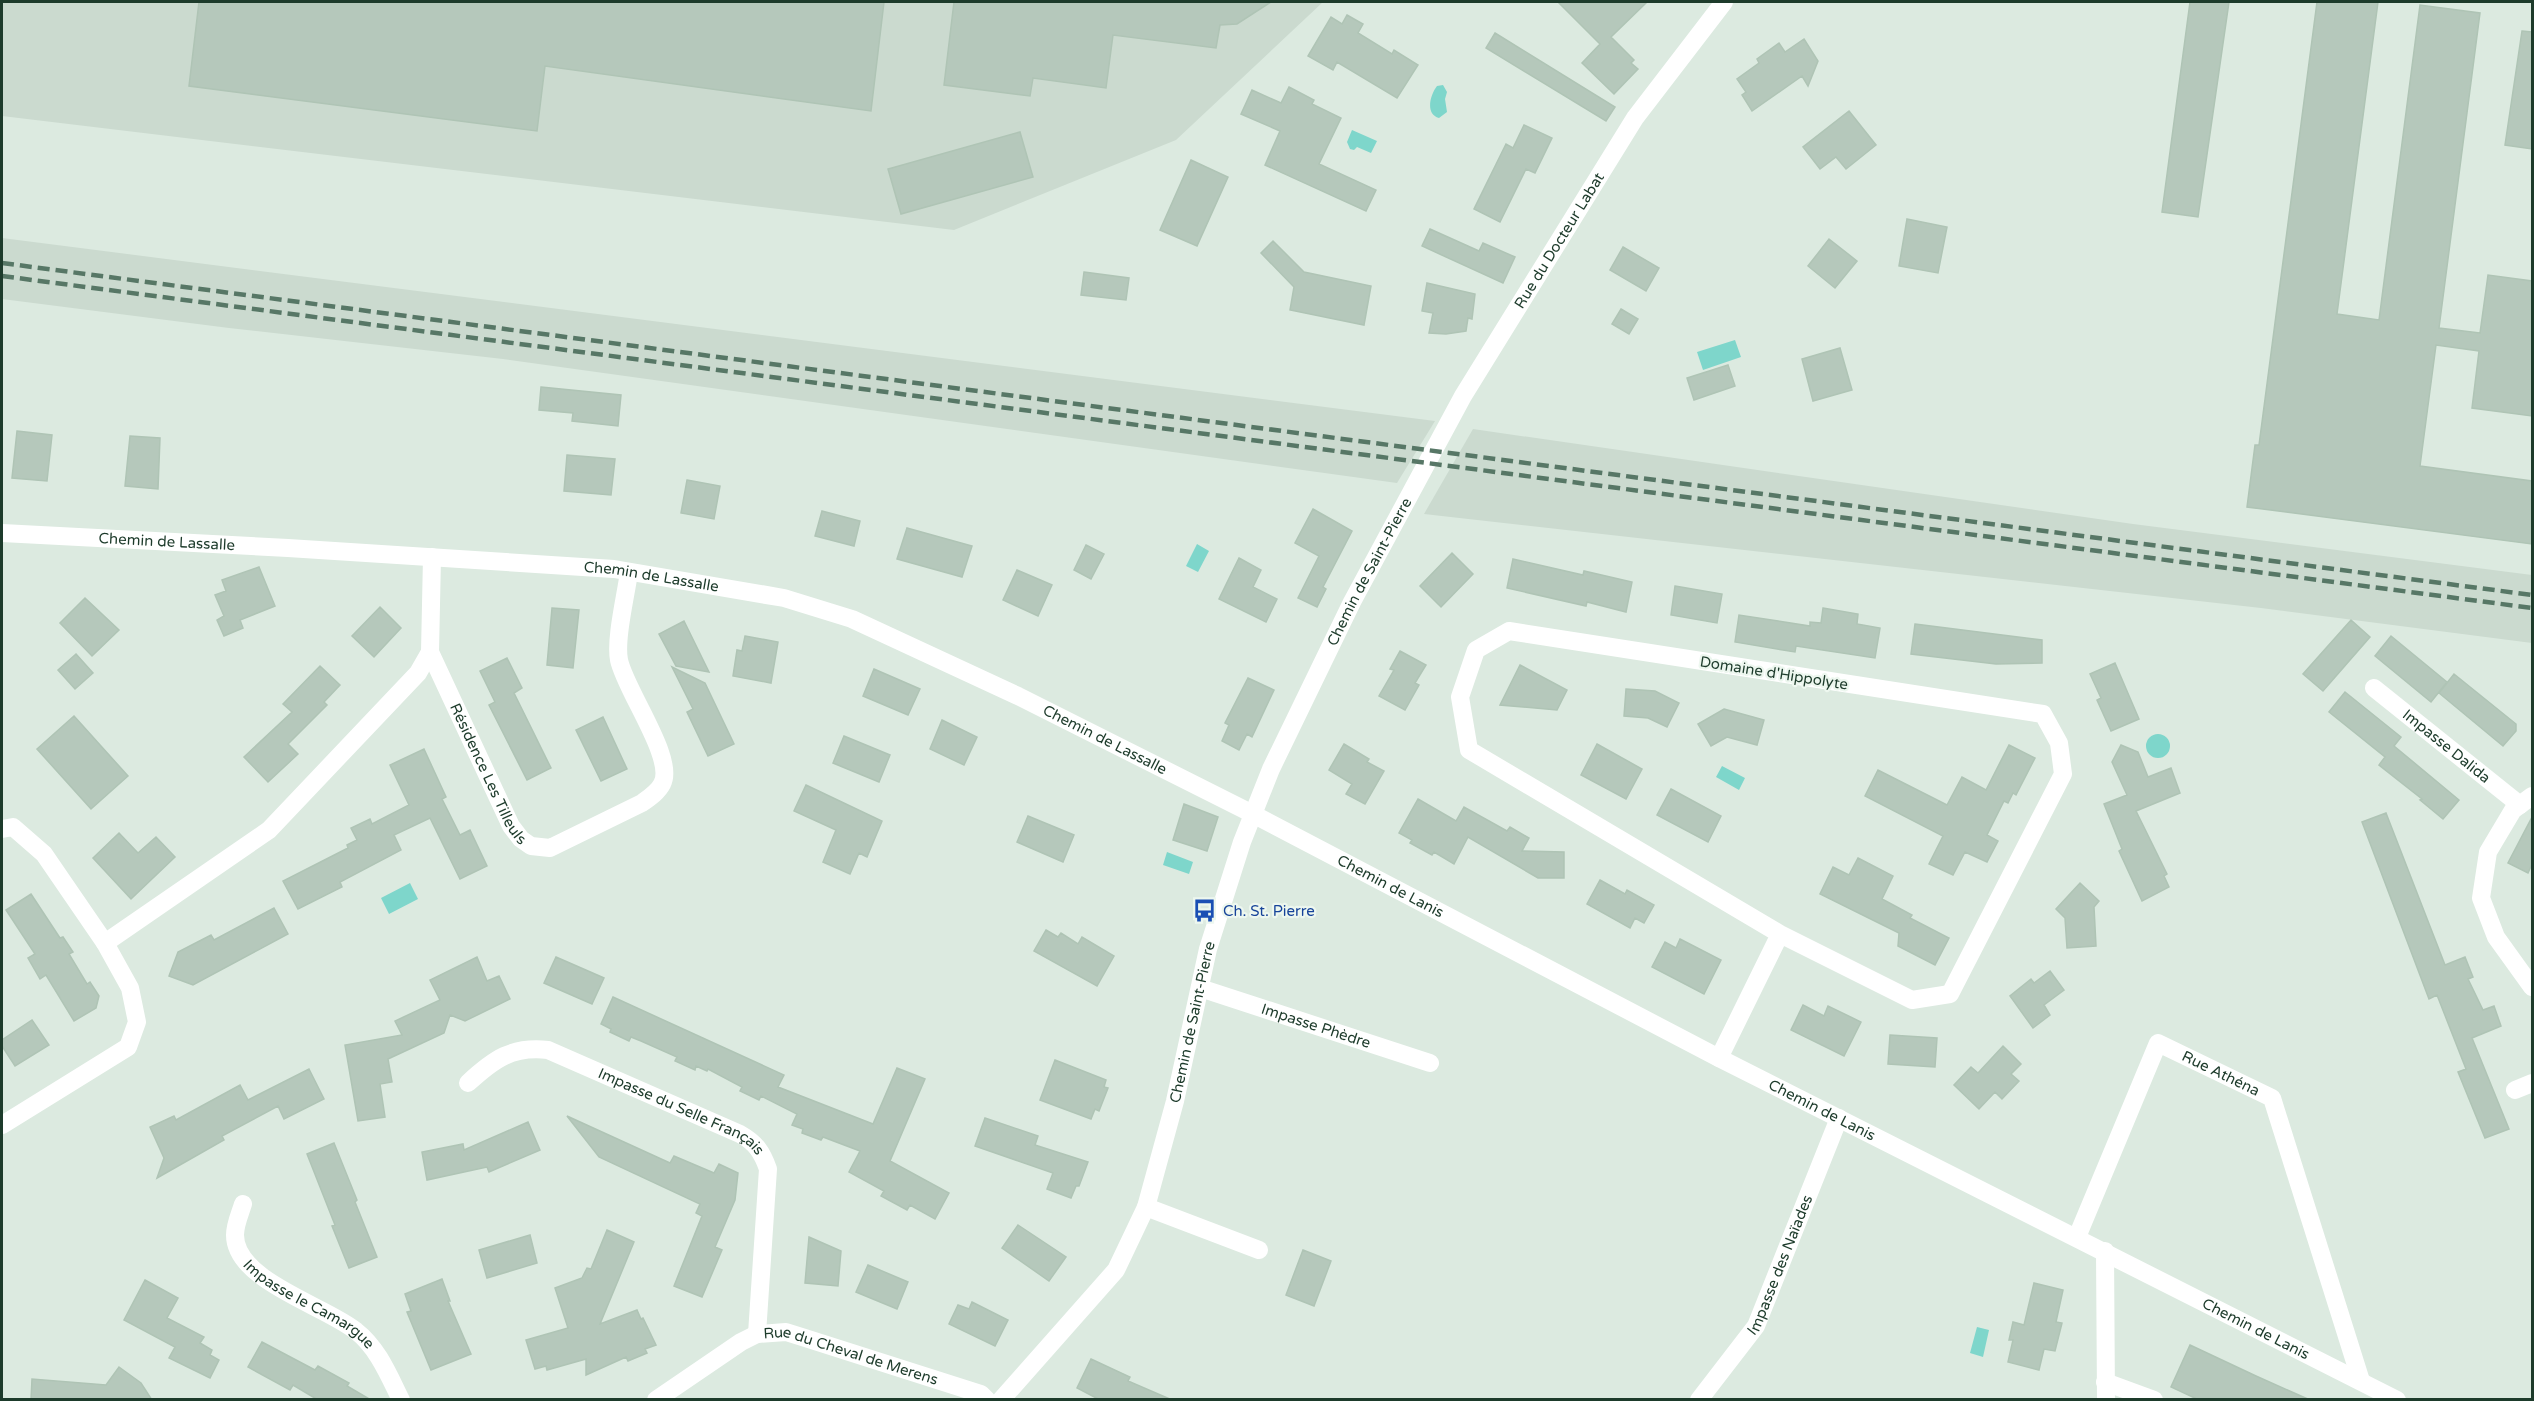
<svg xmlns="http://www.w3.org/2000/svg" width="2534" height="1401" viewBox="0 0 2534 1401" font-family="'Varela Round',sans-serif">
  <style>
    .built { fill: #cbdacf }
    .water { fill: #7ed6cb }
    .building { fill: #b5c8bb; stroke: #afc4b5; stroke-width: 1.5 }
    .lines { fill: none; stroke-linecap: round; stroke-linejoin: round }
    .minor { stroke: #fff; stroke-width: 18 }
    .rail { stroke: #577766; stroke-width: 4.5; stroke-dasharray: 12 6; stroke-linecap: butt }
    .labels { text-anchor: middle; stroke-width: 4.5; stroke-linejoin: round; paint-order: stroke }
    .street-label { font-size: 15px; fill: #1d3b2b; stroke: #edf7ef }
    .transit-label { font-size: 15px; fill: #164399; stroke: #edf7ef; text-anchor: start }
  </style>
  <rect width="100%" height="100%" fill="#dceae0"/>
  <path class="built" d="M2,2H1323L1176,140L954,230L2,116Z
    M2,238L1435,421L1397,483L503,359L229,328L2,299Z
    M1473,429L2133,524L2532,575V643L2261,608L1424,514Z"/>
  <path class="water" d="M1443,85L1447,92L1445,99L1447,112L1439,118C1425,114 1430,95 1437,86Z
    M1352,130L1377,141L1371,153L1357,147L1354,150L1350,149L1347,142Z
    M1735,340L1741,357L1703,370L1697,352Z
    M1197,544L1209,551L1198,572L1186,566Z
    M2146 746a12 12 0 1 1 24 0a12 12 0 1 1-24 0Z
    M1722,766L1745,778L1739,790L1716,777Z
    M1167,852L1193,862L1189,874L1163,865Z
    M410,883L418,899L389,914L381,898Z
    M1977,1327L1989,1330L1983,1357L1970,1353Z"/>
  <path class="building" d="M199,2H884L871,111L545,66L537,131L189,86Z
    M954,2H1271L1237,24L1220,25L1216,48L1113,35L1106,88L1033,78L1030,96L944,85Z
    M1558,2H1647L1611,37L1634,60L1631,63L1638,69L1614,94L1582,63L1600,44Z
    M2190,2H2229L2198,217L2162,212Z
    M2317,2H2378L2337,314L2379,320L2420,5L2480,13L2439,328L2480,333L2488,275L2532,281V416L2472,408L2479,351L2436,345L2420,466L2532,481V544L2247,507L2255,445H2259Z
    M1347,15L1363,24L1358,33L1392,54L1394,50L1418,65L1397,98L1337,62L1333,70L1308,56L1331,17L1342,24Z
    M2522,31L2532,32V149L2505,145Z
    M1495,33L1615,107L1606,121L1486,48Z
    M1804,39L1818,61L1808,86L1802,76L1752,111L1742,95L1746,92L1737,79L1759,63L1757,59L1779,43L1785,52Z
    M1289,87L1314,100L1312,104L1341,118L1319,164L1376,190L1366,211L1265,165L1280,131L1241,114L1252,90L1281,103Z
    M1849,111L1876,145L1846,169L1836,157L1820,169L1803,147Z
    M1524,125L1552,138L1535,173L1526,169L1500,222L1474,209L1506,144L1513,148Z
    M1020,132L1033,177L901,214L888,169Z
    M1191,160L1228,177L1197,246L1160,230Z
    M1907,219L1947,227L1938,273L1899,266Z
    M1430,229L1479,251L1483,243L1515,257L1503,283L1422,246Z
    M1829,239L1857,261L1835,288L1808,266Z
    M1273,241L1304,272L1371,286L1364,325L1290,310L1294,287L1261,253Z
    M1623,247L1659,268L1646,291L1610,270Z
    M1084,272L1129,278L1126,300L1081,295Z
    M1427,283L1475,294L1472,319L1468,318L1466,331L1446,334L1429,333L1433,313L1422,311Z
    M1621,309L1638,319L1629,334L1612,324Z
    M1840,348L1852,390L1813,401L1802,359Z
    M1728,365L1735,386L1694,400L1687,378Z
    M541,387L621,395L618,426L572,421L573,413L539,410Z
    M17,431L52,435L47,481L12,478Z
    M130,436L160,438L158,489L125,486Z
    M567,455L615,459L611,495L564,491Z
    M687,480L720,486L714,519L681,513Z
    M1313,509L1352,531L1323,587L1326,589L1317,607L1298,598L1319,556L1295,543Z
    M822,511L860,521L854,546L815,536Z
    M907,528L972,546L962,577L897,559Z
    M1086,545L1104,554L1091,579L1074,570Z
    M1452,553L1473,574L1441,607L1420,586Z
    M1239,558L1261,570L1253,587L1277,599L1266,622L1219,599Z
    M1513,559L1583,575L1584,571L1632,582L1626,612L1587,602L1586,606L1507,588Z
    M259,567L275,606L240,620L243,628L224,636L217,620L224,616L215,595L226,591L222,580Z
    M1017,570L1052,585L1038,616L1003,600Z
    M1675,586L1722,594L1717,623L1671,615Z
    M85,598L119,630L92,656L60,623Z
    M380,607L401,628L374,657L352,636Z
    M552,608L579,610L573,668L547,665Z
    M1823,608L1858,614L1857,624L1880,628L1875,658L1796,646L1795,652L1735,642L1739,615L1810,626V622L1821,623Z
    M2351,620L2370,637L2323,691L2303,674Z
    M684,621L709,672L676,666L659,634Z
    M1915,624L2042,640V663L1996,664L1911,654Z
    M745,636L778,642L771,683L733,676L737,650L742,651Z
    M2391,636L2447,682L2431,702L2375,656Z
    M1400,651L1426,665L1415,683L1419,685L1405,710L1379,696L1394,670L1390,669Z
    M76,654L93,673L75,689L58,670Z
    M507,658L522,688L514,693L551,768L527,780L489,705L495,702L480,671Z
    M2115,663L2139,719L2111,731L2097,700L2101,698L2090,674Z
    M1520,665L1567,690L1557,710L1500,705Z
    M320,666L340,685L324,702L327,705L288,744L298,754L268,782L244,757L292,712L283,704Z
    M672,667L705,683L734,744L708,756L687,712L693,709Z
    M874,669L920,689L908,715L863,696Z
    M2454,674L2516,724V731L2503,746L2439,693Z
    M1248,678L1274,690L1252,737L1247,734L1239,750L1222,741L1229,725L1225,723Z
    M1626,689L1655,691L1679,703L1667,727L1648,718L1624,716Z
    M2345,692L2401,737L2394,746L2459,800L2443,819L2420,800L2422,799L2379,765L2385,757L2329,712Z
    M1724,709L1764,720L1757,745L1727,737L1711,746L1698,724Z
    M74,716L128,776L91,809L37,749Z
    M603,717L627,769L601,781L576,730Z
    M942,720L977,737L964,765L930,749Z
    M844,736L890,755L879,782L833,763Z
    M1344,744L1369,759L1367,762L1384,771L1365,804L1346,794L1352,784L1329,770Z
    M1597,744L1642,769L1626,799L1581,775Z
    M2009,745L2035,758L2016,795L2013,793L2008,803L2004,801L1987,835L1998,841L1987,862L1965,852L1953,875L1929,864L1943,836L1865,796L1878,770L1947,805L1962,777L1986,790Z
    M2121,745L2138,752L2148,777L2171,768L2180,793L2136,811L2167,874L2164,876L2169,887L2142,901L2119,851L2122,849L2104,804L2127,795L2112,762Z
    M424,749L446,797L442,799L460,835L470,830L487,866L460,879L430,818L394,835L401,850L340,882L342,887L298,909L283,881L348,848L347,845L357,840L351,828L370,819L372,824L409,805L390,765Z
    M806,785L882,821L867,857L859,853L850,874L823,862L836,830L794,811Z
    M1671,789L1721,816L1708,842L1657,815Z
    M1418,799L1456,821L1464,807L1507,831L1510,827L1529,838L1522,851L1564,852V878H1538L1468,837L1454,864L1434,852L1432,855L1410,843L1412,840L1399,833Z
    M1184,804L1218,817L1207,851L1173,840Z
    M2386,813L2445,965L2465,957L2473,977L2468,979L2483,1010L2494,1006L2501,1026L2472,1038L2509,1129L2485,1138L2458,1072L2466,1069L2437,995L2429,999L2362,822Z
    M1028,816L1074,835L1063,862L1017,842Z
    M2532,817V864L2528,873L2508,863Z
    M119,833L138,853L156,837L175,857L131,899L93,858Z
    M1858,858L1893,876L1882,899L1912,915L1910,918L1949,938L1935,965L1898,946L1899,933L1820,894L1833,867L1849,875Z
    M1600,880L1625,894L1627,890L1654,905L1644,923L1635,918L1630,928L1587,904Z
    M2080,883L2099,901L2094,907L2096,946L2067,948L2065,918L2056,909Z
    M31,894L60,938L63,937L73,952L69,954L87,984L90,982L99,996L96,1008L74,1021L46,975L40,979L28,958L35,954L6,910Z
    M274,908L288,934L193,985L169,976L178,952L211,935L214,940Z
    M1046,930L1058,937L1061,933L1078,944L1082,937L1114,956L1097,986L1034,951Z
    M1680,939L1721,960L1704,994L1652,967L1665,942L1676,948Z
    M477,957L487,981L499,976L510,999L465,1021L450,1015L444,1033L388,1059L392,1082L380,1084L385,1117L358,1121L345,1045L402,1035L395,1021L440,1000L430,980Z
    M556,957L604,978L592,1004L544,983Z
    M2050,971L2064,990L2044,1005L2050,1015L2033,1028L2010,996L2031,979L2034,983Z
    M613,997L784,1075L778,1087L873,1124L897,1068L925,1079L890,1161L949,1193L935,1219L910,1205L907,1210L881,1196L884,1191L849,1172L860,1151L823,1137L821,1140L802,1133L803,1129L792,1125L797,1114L761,1096L759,1100L740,1091L742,1087L708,1069L707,1071L696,1066L695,1070L675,1061L677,1057L641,1041L631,1037L629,1041L610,1032L611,1029L601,1024Z
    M1803,1005L1824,1016L1828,1006L1861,1022L1844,1056L1791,1030Z
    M32,1020L49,1045L15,1066L2,1046V1040Z
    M1890,1035L1937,1038L1935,1067L1888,1064Z
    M2003,1046L2021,1064L2011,1074L2019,1081L2002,1099L1995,1092L1979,1109L1954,1085L1971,1067L1978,1073Z
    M1055,1060L1106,1080L1104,1087L1108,1088L1099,1111L1095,1109L1091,1119L1040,1100Z
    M309,1069L324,1099L284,1119L278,1106L222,1136L224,1140L157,1178L164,1158L150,1127L174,1116L176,1120L240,1085L248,1100Z
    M567,1116L670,1163L674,1156L714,1173L719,1164L738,1173L735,1200L715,1247L722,1250L702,1297L674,1286L702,1216L696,1213L700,1204L599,1157Z
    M985,1118L1038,1136L1035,1145L1088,1162L1079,1186H1076L1071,1198L1047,1189L1053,1173L975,1146Z
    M528,1122L540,1150L489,1172L487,1167L427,1180L422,1152L463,1144L464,1150Z
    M334,1143L357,1200L355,1202L377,1257L349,1268L332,1226L335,1225L307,1154Z
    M1018,1225L1066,1257L1049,1281L1002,1248Z
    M607,1230L634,1242L600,1324L637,1310L641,1319L643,1318L656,1345L645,1349L647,1353L628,1361L626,1357L586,1375V1359L547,1370L546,1366L535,1369L526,1340L568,1328L555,1288L582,1278L587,1268L591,1269Z
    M530,1235L537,1263L487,1278L479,1250Z
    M809,1237L841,1251L838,1286L805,1283Z
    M1303,1250L1331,1261L1314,1306L1286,1295Z
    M868,1265L908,1282L897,1309L856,1292Z
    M442,1279L450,1301H448L471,1354L431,1370L407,1312L411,1311L405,1294Z
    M145,1280L178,1298L167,1318L204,1337L200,1343L212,1350L210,1355L219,1360L210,1378L169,1358L175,1347L124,1320Z
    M2034,1283L2063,1290L2056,1322L2062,1323L2055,1351L2044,1349L2039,1370L2008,1362L2013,1340H2009L2013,1322L2024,1325Z
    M972,1302L1008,1320L995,1346L949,1324L958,1305L969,1309Z
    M262,1342L315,1370L318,1366L349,1383L347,1386L371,1400H318L293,1385L290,1390L248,1367Z
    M2190,1345L2256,1376L2310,1400H2199L2171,1387Z
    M1091,1359L1130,1377L1128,1381L1172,1400H1100L1077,1388Z
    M119,1367L141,1383L152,1400H31L32,1379L106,1385Z"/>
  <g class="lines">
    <g class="minor">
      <path id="s1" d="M2,533L288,548L614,569L784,598L852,619L1018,696L1243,809L1719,1058L2397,1400"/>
      <path id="s2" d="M430,652L511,826L521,839L531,846L550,848L642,803C649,798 658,792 662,784C676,759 625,690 619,660C615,639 626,595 629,572"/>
      <path id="s3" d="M2374,688L2520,805"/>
      <path d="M2532,796L2513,810L2488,852L2481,898L2496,937L2532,987"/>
      <path d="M2,829L13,827L44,854L105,943L130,988L137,1022L128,1047L2,1125"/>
      <path d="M105,943L269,830L418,673L430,652L432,557"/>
      <path id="s4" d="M1200,988L1430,1063"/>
      <path d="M1719,1058L1780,934L1912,1000L1950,994L2063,774L2059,743L2043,714L1509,631L1476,650L1460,697L1469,750L1780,934"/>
      <path id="s5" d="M468,1083C494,1059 512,1046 548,1050L740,1134C756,1143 762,1152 768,1169L757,1334"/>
      <path d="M2515,1090L2532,1083"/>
      <path id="s6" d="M243,1204C240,1214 235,1224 235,1235C235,1281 326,1306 356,1331C378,1348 389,1376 401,1400"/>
      <path d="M1146,1207L1259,1250"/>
      <path id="s7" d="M2077,1237L2158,1043L2272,1098L2361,1381"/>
      <path d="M2105,1251L2106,1400"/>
      <path d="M2105,1382L2154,1400"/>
      <path id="s8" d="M656,1400L741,1342L757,1334L786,1332L802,1337L981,1394L987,1400"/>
      <path id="s9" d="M1001,1400L1116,1270L1146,1207L1175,1101L1208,949L1242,842L1271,769L1352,602L1463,396L1635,118L1724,2"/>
      <path id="s10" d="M1699,1400L1756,1326L1839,1118"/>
    </g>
    <path class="rail" d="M2,263L2532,595
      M2,276L2532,608"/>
  </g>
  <defs>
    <symbol id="bus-bare" viewBox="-9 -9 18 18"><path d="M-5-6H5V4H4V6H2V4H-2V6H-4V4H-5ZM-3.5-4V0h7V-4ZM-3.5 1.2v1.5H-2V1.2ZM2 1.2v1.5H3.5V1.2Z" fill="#1a4fb4" stroke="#edf7ef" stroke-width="2.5" paint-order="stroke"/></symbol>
  </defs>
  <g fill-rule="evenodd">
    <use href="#bus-bare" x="1188" y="894" width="33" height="33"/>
  </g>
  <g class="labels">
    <g class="street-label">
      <text dy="5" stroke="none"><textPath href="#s9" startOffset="1302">Rue du Docteur Labat</textPath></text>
      <text dy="5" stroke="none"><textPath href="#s1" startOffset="165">Chemin de Lassalle</textPath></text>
      <text dy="5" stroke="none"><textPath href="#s9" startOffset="920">Chemin de Saint-Pierre</textPath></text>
      <text dy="5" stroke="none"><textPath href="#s1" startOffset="651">Chemin de Lassalle</textPath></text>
      <text transform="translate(1774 673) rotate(9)" y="5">Domaine d'Hippolyte</text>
      <text dy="5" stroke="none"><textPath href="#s1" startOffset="1137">Chemin de Lassalle</textPath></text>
      <text dy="5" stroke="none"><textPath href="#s3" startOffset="93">Impasse Dalida</textPath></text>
      <text dy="5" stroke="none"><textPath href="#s2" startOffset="135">Résidence Les Tilleuls</textPath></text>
      <text dy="5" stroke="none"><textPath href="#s1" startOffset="1458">Chemin de Lanis</textPath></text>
      <text dy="5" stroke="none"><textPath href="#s9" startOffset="434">Chemin de Saint-Pierre</textPath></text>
      <text dy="5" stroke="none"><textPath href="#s4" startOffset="122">Impasse Phèdre</textPath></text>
      <text dy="5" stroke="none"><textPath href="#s7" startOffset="280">Rue Athéna</textPath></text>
      <text dy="5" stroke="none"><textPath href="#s1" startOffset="1944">Chemin de Lanis</textPath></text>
      <text dy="5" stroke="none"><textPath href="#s5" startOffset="237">Impasse du Selle Français</textPath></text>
      <text dy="5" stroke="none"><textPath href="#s10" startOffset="159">Impasse des Naïades</textPath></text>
      <text dy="5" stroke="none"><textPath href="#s6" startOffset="138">Impasse le Camargue</textPath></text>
      <text dy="5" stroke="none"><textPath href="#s1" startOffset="2430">Chemin de Lanis</textPath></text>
      <text dy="5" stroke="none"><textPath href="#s8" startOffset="218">Rue du Cheval de Merens</textPath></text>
    </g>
    <g class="transit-label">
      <text x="1223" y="916">Ch. St. Pierre</text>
    </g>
  </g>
  <rect width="2534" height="1401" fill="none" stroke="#1d3b2b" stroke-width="6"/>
</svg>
